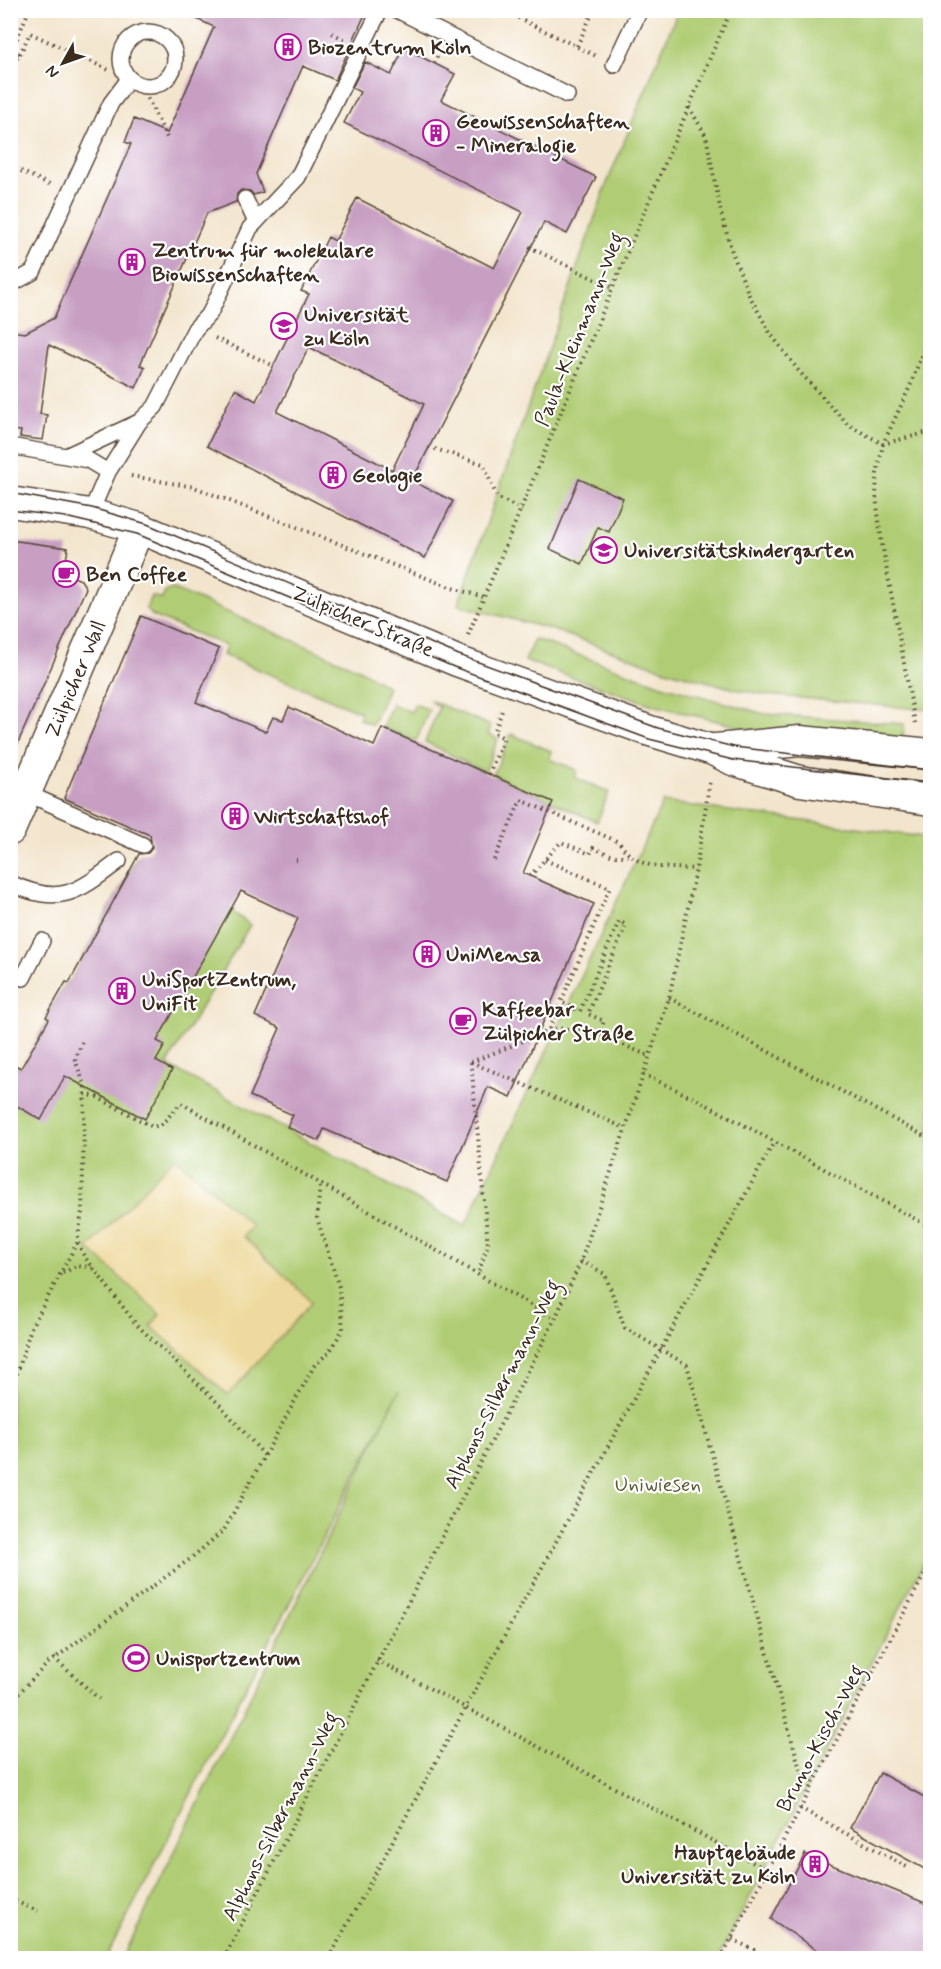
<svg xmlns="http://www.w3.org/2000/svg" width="941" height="1969" viewBox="0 0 941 1969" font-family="Mynerve,sans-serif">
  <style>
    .green { fill: #b0cd74; stroke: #767c49; stroke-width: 1.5 }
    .sand { fill: #eeda9e; stroke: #94825e; stroke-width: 1.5 }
    .building { fill: #c79fc3; fill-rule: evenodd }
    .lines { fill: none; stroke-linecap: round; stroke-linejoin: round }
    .service-casing { stroke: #574638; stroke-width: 18 }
    .minor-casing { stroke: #574638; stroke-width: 33 }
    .path { stroke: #574638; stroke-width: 4; stroke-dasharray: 1.5 4.5; stroke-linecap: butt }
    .service { stroke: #fff; stroke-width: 15 }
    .minor { stroke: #fff; stroke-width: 30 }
    .tram { stroke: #3b2a1e; stroke-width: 1.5 }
    .labels { text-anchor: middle; stroke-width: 4.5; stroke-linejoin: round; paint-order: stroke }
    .poi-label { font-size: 21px; font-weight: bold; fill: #3b2a1e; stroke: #fff; text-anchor: start }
    .street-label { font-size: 21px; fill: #3b2a1e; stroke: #fff }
    .park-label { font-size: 21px; fill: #5e5b38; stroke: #fff }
  </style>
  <rect width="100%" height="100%" fill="#fff"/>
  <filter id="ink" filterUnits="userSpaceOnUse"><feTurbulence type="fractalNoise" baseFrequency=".0167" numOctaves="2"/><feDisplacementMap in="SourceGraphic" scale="12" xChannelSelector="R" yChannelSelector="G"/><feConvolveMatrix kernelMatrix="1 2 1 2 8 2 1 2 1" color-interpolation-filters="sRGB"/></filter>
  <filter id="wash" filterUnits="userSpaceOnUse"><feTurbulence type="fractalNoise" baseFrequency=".008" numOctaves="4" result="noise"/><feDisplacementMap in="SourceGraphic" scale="24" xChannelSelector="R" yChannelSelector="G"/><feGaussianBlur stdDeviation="1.35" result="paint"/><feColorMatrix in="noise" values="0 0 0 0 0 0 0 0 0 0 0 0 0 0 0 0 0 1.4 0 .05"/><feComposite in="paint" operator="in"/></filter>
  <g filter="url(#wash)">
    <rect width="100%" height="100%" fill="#f3e5cd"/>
    <path class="green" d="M678,11H930V710L767,695L735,689L669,671L550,629L458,605L607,183Z
      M174,589L359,669L388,687L372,725L359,719L361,712L223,655L226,646L153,616L146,609L151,596L162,599L166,590Z
      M534,639L662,685L764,714L904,724L903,743L769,734L653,705L525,661Z
      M429,700L491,726L488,734L498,739L486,769L483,771C463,762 445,751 425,742L439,707Z
      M392,704L411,712L415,704L429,710L417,739L414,741L382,727Z
      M511,734L551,751L549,759L577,770L575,778L609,792L597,822L495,776L494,773Z
      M663,802L930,838V1551L718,1958H123L399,1391L106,1958H11V1078L17,1066L22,1068L48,1019L46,1017L66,982L69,983L137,857L230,910L250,925L167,1065L465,1226Z"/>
    <path class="sand" d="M175,1157L252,1226L243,1236L312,1302L228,1395L151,1326L160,1314L88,1248Z"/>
    <g id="blocks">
      <path class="building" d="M178,10H367L335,80L303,66L256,174L263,192L254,195L250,191L241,190L237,194L236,202L207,213L140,365L145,367L136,388L49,345L40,414L47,415L43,440L20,437L21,431L10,430V331L25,333L54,318L131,144L125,142L134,119L167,133L214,27Z
        M404,48L455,74L441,100L596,177L567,234L544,222L412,481L453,501L425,558L207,446L235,389L256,401L309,294L301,291L328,237L335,241L357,198L494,268L523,212L344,123L360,92L352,88L365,62L391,75ZM309,347L424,404L392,470L277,412Z
        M579,479L623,498L609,532L598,527L582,564L550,549Z
        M10,540L68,548L64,573L81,580L86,588L10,761Z
        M141,616L219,649L196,702L266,732L273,717L283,720L289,707L374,746L382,728L553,802L523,873L594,904L511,1097L488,1087L447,1182L324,1129L319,1141L287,1127L293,1115L250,1096L280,1028L255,1016L298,918L241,891L157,1041L165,1045L156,1061L172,1070L145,1119L65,1076L41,1120L10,1102V1078L17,1066L21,1068L49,1019L46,1017L66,982L69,983L139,854L148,853L152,848L150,835L64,798Z
        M880,1773L930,1800V1872L850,1828Z
        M805,1854L930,1905V1959H830L771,1919Z"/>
    </g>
  </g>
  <g filter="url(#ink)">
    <use href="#blocks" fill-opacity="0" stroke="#574638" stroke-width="1.5"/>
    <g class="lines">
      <defs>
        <path id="service" d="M397,10L567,95
          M121 59a27 27 0 1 1 54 0a27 27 0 1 1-54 0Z
          M614,65L640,10
          M245,199L256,222
          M10,285L33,272L111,103L129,79
          M10,446L88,460L108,472
          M66,456L139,422
          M90,514L108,472L139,422L155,407L195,329L210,313L250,228L298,177L380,10
          M26,793L143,845
          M10,883C61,907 78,892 119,861
          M10,973L23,978L42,941"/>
        <path id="minor" d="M10,502L90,514L139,528L457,661L650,731L713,750L733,760L800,781L930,800
          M716,749L800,741L930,754
          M10,830L139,528"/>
      </defs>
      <use href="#service" class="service-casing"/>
      <use href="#minor" class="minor-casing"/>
      <path class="path" d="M502,10L596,56
        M332,33L344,39
        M577,46L592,14
        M12,50L29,10
        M20,54L30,33L109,70
        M434,63L439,53
        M10,75L20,54L12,50
        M145,93L167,138
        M689,107L706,136L721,213L732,252L749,295L770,333L798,370L847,424L883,444L925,433L930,434
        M10,166L51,185
        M529,247L611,287
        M215,338L274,366
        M429,447L483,464L497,497L522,510
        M131,476L194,487L452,588L483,597
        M468,635C556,427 640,217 731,10
        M915,723L881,538L876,496L877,473L883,444L912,382L930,330
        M489,774L504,738L494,733L503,708
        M296,860H297
        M494,860L521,800L619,842C637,871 665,867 696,869
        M545,860L610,888L561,1002L580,1011L619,921L626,925L588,1014L604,1021L599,1034
        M530,876L561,842L590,854L593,848L613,856H628
        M669,998L930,1139
        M549,1029L561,1002
        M471,1062L488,1244L478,1274
        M471,1062L556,1028L591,1031L649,1056
        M471,1062L625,1128
        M643,1074L700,1101L930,1227
        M85,1094L97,1097L153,1127L162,1124L181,1103L555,1319
        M78,1243L84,1256L136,1324L220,1405L265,1456
        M581,1261L605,1274L625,1328L687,1365L801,1773L813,1781
        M63,1273L76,1266L92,1267
        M10,1397L31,1328L77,1243L82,1212L85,1086L75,1060L83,1040
        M54,1658L99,1699
        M377,1660L767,1870
        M10,1702L47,1664L190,1559L224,1530L314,1366L330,1351L343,1329L339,1287L317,1218L320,1183
        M800,1808L907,1867
        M10,1899L38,1911
        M732,1939L770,1958
        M224,1958L555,1319L581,1261L669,998L696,869L710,780
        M329,1958L774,1142
        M721,1958L930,1564"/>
      <use href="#service" class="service"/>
      <use href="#minor" class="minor"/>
      <path class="tram" d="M10,493L92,508L147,524L459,655L658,728L734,747L930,770
        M10,510L65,517L137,534L454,667L649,739L733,760L930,783"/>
    </g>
  </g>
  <defs>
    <symbol id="building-ring" viewBox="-11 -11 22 22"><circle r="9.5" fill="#fff" stroke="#b5179e" stroke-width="1.5"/><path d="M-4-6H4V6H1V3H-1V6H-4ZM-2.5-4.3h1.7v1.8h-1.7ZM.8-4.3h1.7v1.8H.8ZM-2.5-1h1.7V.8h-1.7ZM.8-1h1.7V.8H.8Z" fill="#b5179e"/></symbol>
    <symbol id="university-ring" viewBox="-11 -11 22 22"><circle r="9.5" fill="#fff" stroke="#b5179e" stroke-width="1.5"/><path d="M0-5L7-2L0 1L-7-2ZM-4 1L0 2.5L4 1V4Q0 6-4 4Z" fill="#b5179e"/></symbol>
    <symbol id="school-ring" viewBox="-11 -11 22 22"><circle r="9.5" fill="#fff" stroke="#b5179e" stroke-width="1.5"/><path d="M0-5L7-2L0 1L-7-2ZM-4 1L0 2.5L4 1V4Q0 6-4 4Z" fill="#b5179e"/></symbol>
    <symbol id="cafe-ring" viewBox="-11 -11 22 22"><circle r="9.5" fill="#fff" stroke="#b5179e" stroke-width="1.5"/><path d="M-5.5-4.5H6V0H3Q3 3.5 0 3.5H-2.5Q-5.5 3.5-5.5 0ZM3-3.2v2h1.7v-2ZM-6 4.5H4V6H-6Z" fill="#b5179e"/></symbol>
    <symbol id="stadium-ring" viewBox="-11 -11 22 22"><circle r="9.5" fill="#fff" stroke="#b5179e" stroke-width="1.5"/><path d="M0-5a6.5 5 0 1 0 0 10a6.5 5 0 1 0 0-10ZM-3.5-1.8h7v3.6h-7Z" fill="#b5179e"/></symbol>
  </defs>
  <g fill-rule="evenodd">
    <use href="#building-ring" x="273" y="32" width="30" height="30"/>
    <use href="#building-ring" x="421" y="118" width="30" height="30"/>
    <use href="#building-ring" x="117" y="247" width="30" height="30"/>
    <use href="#university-ring" x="269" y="311" width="30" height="30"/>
    <use href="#building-ring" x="318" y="460" width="30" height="30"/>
    <use href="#school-ring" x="589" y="535" width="30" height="30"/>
    <use href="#cafe-ring" x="51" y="559" width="30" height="30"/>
    <use href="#building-ring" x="220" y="801" width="30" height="30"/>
    <use href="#building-ring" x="412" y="939" width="30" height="30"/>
    <use href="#building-ring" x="107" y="976" width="30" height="30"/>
    <use href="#cafe-ring" x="448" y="1006" width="30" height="30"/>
    <use href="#stadium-ring" x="121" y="1643" width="30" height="30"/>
    <use href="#building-ring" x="800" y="1849" width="30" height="30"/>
  </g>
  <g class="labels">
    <g class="poi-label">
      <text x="308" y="54">Biozentrum Köln</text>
      <text x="456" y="128">Geowissenschaften<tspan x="456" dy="24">- Mineralogie</tspan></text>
      <text x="152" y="257">Zentrum für molekulare<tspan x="152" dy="24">Biowissenschaften</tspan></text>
      <text x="304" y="321">Universität<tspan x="304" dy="24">zu Köln</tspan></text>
      <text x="352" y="482">Geologie</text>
      <text x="624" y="557">Universitätskindergarten</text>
      <text x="86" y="581">Ben Coffee</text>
      <text x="254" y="823">Wirtschaftshof</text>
      <text x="446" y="961">UniMensa</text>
      <text x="142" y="986">UniSportZentrum,<tspan x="142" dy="24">UniFit</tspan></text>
      <text x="482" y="1016">Kaffeebar<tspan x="482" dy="24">Zülpicher Straße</tspan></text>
      <text x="156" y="1665">Unisportzentrum</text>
      <text x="796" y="1859" text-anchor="end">Hauptgebäude<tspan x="796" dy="24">Universität zu Köln</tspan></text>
    </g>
    <g class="street-label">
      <text transform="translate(579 329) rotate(-68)" y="7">Paula-Kleinmann-Weg</text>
      <text transform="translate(363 621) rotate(23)" y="7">Zülpicher Straße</text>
      <text transform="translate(75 679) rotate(-67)" y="7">Zülpicher Wall</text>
      <text transform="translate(502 1384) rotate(-63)" y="7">Alphons-Silbermann-Weg</text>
      <text transform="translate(820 1738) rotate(-62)" y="7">Bruno-Kisch-Weg</text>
      <text transform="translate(280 1816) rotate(-63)" y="7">Alphons-Silbermann-Weg</text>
    </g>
    <g class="park-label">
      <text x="658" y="1491">Uniwiesen</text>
    </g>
  </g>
  <rect width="941" height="1969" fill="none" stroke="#fff" stroke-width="36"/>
  <g transform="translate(63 63) rotate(230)" stroke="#ffffff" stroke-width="4.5" paint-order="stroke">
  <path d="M0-4.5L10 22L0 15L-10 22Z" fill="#3b2a1e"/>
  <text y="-9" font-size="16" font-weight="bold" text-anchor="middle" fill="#3b2a1e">N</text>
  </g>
</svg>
